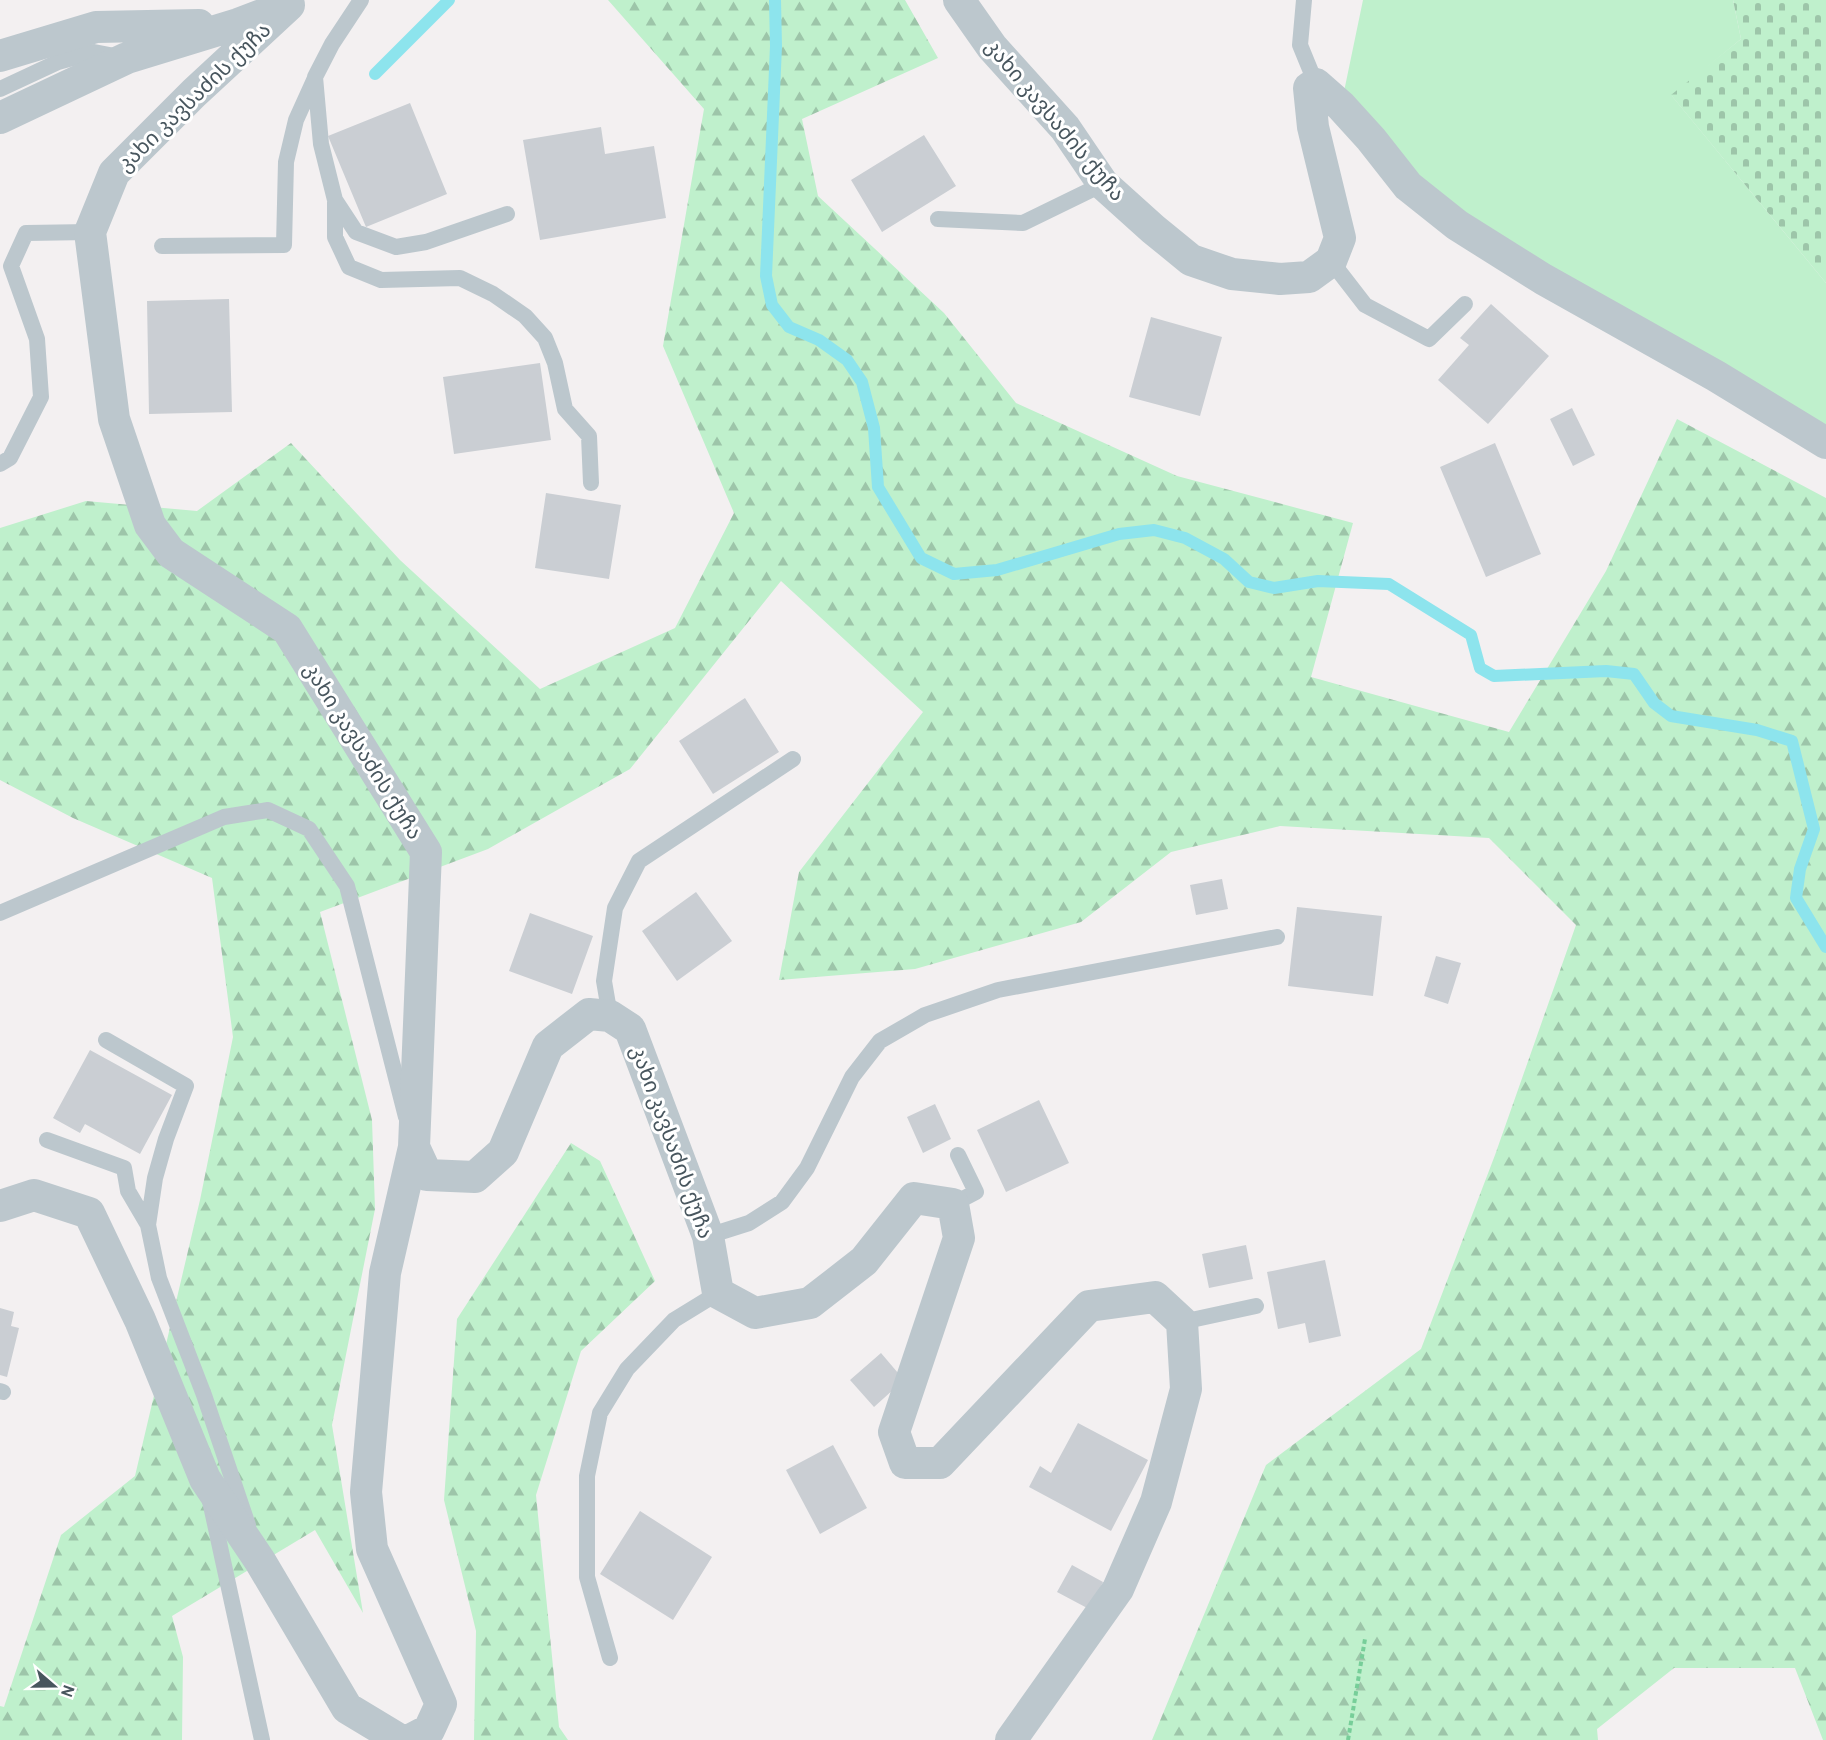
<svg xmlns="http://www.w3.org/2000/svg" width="1826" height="1740" viewBox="0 0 1826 1740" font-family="Overpass,'Noto Sans Georgian',sans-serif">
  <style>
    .grass { fill: #bff0cc }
    .forest { fill: url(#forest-firs) }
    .cemetery { fill: url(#cemetery-stones) }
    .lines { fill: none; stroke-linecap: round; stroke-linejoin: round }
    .stream { stroke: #8de4ed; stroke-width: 12 }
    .building { fill: #caced3 }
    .path { stroke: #77ce99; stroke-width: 4; stroke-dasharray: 4.5 3; stroke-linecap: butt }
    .service { stroke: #bcc7cd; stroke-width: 16 }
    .minor { stroke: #bcc7cd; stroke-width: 32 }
    .labels { text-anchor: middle; stroke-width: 6; stroke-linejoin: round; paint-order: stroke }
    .street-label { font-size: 21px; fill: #48565e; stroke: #fff }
  </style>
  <defs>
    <pattern id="forest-firs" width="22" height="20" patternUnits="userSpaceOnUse" patternTransform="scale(1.5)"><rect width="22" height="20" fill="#bff0cc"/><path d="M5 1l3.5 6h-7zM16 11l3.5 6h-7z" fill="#9dc5a9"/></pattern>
    <pattern id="cemetery-stones" width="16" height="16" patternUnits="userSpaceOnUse" patternTransform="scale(1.5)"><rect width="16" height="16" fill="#bff0cc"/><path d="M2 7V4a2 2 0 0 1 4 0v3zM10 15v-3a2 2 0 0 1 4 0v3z" fill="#9dc5a9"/></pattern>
  </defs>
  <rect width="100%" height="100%" fill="#f3f0f1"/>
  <path class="grass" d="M1363,0H1733L1741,39L1672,96L1826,283V443L1457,225L1341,106Z"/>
  <path class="forest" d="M608,0H905L938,58L802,119L818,196L944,313L1016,403L1177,476L1353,523L1311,677L1509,732L1606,571L1677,419L1826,498V1740H1823L1795,1668H1674L1597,1729L1598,1740H1152L1266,1465L1421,1349L1495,1155L1576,925L1489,838L1280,826L1171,852L1081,922L915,969L779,980L799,872L923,712L781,581L630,769L488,849L320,912L372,1120L375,1209L332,1425L363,1613L315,1530L172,1616L183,1657L182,1740H0V1706L4,1707L61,1535L135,1476L200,1200L233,1037L212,878L73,818L0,780V528L86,501L197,511L291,443L400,560L540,689L675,628L734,513L663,346L704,109Z
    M571,1143L600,1161L655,1281L581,1351L536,1495L559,1727L568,1740H474L476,1631L444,1500L457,1319Z"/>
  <path class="cemetery" d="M1733,0H1826V283L1671,95L1741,39Z"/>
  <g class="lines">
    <path class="stream" d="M775,0L776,46L766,276L772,305L789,327L819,340L847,360L862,382L874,428L878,487L921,558L954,574L997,570L1119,534L1154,530L1185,538L1224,559L1249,582L1274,588L1318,581L1389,584L1471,635L1480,668L1494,676L1606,671L1634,674L1654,703L1671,716L1757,730L1792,741L1814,829L1800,869L1796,898L1826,947
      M375,74L449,0"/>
  </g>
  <path class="building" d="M410,103L447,194L366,227L328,136Z
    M601,127L605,154L654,146L666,218L540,240L523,140Z
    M924,135L956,186L882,232L851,180Z
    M229,299L232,412L149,414L147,301Z
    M1491,304L1549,356L1488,424L1438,380L1469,345L1460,338Z
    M1151,317L1222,337L1200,416L1129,397Z
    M540,363L551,440L454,454L443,377Z
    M1572,408L1595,455L1573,466L1550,419Z
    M1495,443L1541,554L1486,577L1440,467Z
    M546,493L621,505L609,579L535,568Z
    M745,698L779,752L713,794L679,741Z
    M1222,879L1228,909L1196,915L1190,885Z
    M696,892L732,941L677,981L642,931Z
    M1297,907L1382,916L1373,996L1288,986Z
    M530,913L593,936L572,994L509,971Z
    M1436,956L1461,963L1448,1004L1424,996Z
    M90,1050L172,1095L140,1154L85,1124L80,1133L53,1118Z
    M1039,1100L1069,1163L1006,1192L977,1130Z
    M935,1104L951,1139L923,1153L907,1117Z
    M1246,1245L1253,1279L1209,1288L1202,1254Z
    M1325,1260L1341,1336L1309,1343L1305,1323L1278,1329L1267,1272Z
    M0,1308L14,1312L11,1326L19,1328L7,1377L0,1375Z
    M881,1353L904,1380L874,1407L850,1380Z
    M1078,1423L1148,1460L1111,1531L1029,1487L1040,1466L1051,1473Z
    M833,1445L867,1508L820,1534L786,1470Z
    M640,1511L712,1557L673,1620L600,1574Z
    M1072,1565L1103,1582L1089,1609L1057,1592Z"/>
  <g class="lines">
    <path class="path" d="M1348,1740L1365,1639"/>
    <path class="service" d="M361,0L332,44L315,77L321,144L335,200V237L349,267L381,280L460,278L493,294L525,316L545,338L555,363L565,409L589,436L591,483
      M1304,0L1300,45L1316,84
      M0,89L58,62L94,52L120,57
      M335,200L356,232L396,247L426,242L507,214
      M938,219L1023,223L1103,184
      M162,246L284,245L286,162L296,120L315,78
      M1331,261L1365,305L1429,339L1465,304
      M0,464L10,458L41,397L37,339L11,266L26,233L90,232
      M0,913L224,817L268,810L309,829L347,886L406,1117
      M610,1016L604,981L615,908L639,861L793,759
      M106,1040L186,1086L166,1139L155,1178L148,1225
      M47,1140L124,1168L128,1191L148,1225L159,1278L204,1395L248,1525
      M953,1204L976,1192L958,1155
      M708,1236L749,1223L782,1202L807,1168L852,1077L880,1041L925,1015L998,990L1277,937
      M1182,1322L1256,1306
      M0,1391L3,1392
      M210,1501L262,1740
      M610,1658L587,1577V1476L600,1413L627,1369L674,1320L718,1293"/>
    <path class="minor" d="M959,0L992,47L1065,128L1103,184L1153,229L1191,260L1232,274L1280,279L1309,277L1331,261L1340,238L1313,127L1309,88L1316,84L1341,106L1371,139L1408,186L1457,225L1543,279L1716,376L1826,443
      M289,5L194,93L114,173L90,232L114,419L150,525L171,553L287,629L426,852L414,1147L427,1175L475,1177L503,1152L548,1046L589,1014L610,1016L630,1029L708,1236L718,1293L755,1313L810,1303L864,1261L914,1198L953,1204L959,1238L894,1432L905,1463H940L1089,1306L1155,1297L1182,1322L1186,1389L1156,1502L1118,1589L1011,1740
      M0,56L96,27L199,25
      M0,118L127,58L238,24L275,10
      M0,1206L34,1195L89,1213L140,1320L205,1479L260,1561L347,1708L400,1740
      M410,1740L429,1730L441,1704L372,1549L366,1492L385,1273L414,1147"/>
  </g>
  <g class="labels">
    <g class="street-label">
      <text transform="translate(194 97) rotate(-44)" y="7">კახი კავსაძის ქუჩა</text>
      <text transform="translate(1055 120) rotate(50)" y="7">კახი კავსაძის ქუჩა</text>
      <text transform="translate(363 751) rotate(58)" y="7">კახი კავსაძის ქუჩა</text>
      <text transform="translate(672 1142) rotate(70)" y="7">კახი კავსაძის ქუჩა</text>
    </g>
  </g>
  <g transform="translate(54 1686) rotate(110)" stroke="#ffffff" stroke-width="4.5" paint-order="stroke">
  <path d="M0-4.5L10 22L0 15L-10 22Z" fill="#48565e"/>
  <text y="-9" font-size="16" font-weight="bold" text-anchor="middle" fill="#48565e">N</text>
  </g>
</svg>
